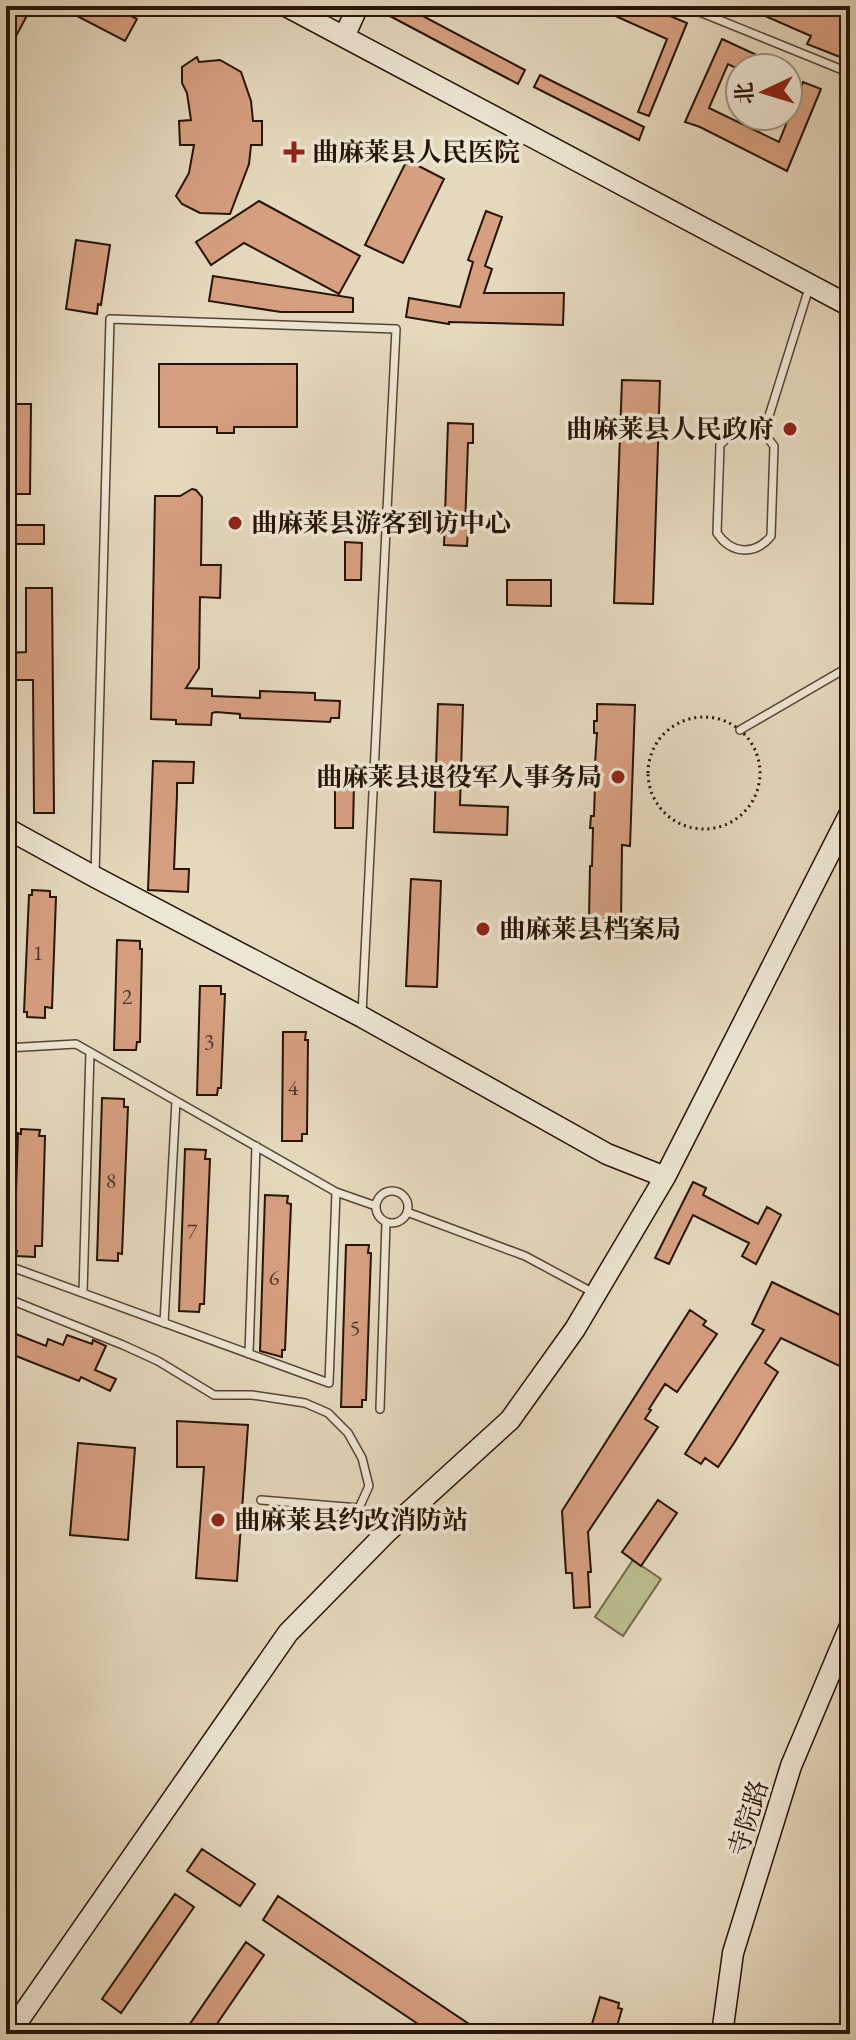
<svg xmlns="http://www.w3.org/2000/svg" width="856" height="2040" viewBox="0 0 856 2040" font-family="'EB Garamond','Noto Serif SC',serif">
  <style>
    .green { fill: #bbbc8d; stroke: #71684a; stroke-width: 2 }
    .building { fill: #d69f80; stroke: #271406; stroke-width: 2 }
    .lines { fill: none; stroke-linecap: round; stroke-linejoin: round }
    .lane-casing { stroke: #564534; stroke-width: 10 }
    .secondary-casing { stroke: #271406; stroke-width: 23 }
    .path { stroke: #271406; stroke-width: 3; stroke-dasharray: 2 4; stroke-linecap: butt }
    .lane { stroke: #ede6d4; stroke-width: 7 }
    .secondary { stroke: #ede6d4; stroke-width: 20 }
    .poi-dot { fill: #8f2418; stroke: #ede6d4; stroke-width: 3 }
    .labels { text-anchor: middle; stroke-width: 7; stroke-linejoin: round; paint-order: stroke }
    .number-label { font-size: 22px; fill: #533724 }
    .poi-label { font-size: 26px; font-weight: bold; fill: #271406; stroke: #ede6d4; text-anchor: start }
    .street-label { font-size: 26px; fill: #271406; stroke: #ede6d4 }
  </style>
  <rect width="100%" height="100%" fill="#e4d8bd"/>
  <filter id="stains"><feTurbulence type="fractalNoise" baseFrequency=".0025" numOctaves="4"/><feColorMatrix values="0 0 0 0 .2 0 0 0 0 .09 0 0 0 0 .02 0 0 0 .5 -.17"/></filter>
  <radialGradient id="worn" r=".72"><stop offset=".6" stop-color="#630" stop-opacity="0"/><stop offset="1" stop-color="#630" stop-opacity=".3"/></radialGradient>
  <path class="green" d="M633,1560L661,1579L623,1636L595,1617Z"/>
  <path class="building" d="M6,6H32L6,55Z
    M58,6H112L137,19L125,41Z
    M371,6H404L525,70L518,84Z
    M593,6H646L687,23L649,116L638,112L667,39Z
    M742,6H850V61L807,44L811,36Z
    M722,39L785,68H736L728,64L709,108L779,142L803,82L821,89L787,171L700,127L685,122Z
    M197,57L199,62L220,60L241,72L251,101L253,121H262V145H251L249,164L230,214L200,213L182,204L176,196L189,173L194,145H180L179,121L191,120L187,93L182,83V67Z
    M540,75L644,127L639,140L534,87Z
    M407,160L444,179L403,263L365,245Z
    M259,201L360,256L339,294L244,243L211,265L196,242Z
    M486,211L502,217L485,266L492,269L484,293H564L563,325L449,322V324L406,317L409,298L460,307L473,262L468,260Z
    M76,240L110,245L101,305L98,304L97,314L66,309Z
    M213,276L353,298V312H281L209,301Z
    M159,364H297V427H234V433H217V427H159Z
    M622,380L660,381L653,604L614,603Z
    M6,404H31L30,494H6Z
    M448,423L473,424V443H468L465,527H468L467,546L444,545Z
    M192,489L196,490L202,497L201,565H221L220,598L200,597L199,668L186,688L212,689V696L260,698V691L315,693V700L340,701L339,718H331L330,722L240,718V714L216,712L212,713L211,725L176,724V720L151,719L155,496H180Z
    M6,525H44V544H6Z
    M345,542L362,543L361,580H345Z
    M507,580H551V606L507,605Z
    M26,588H52L54,813H34L33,680H8V653L26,652Z
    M438,704L463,705L460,805L508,807L507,835L434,832Z
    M597,704L635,705L630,846L622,845L621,920L589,919L590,866H592L593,828H590L591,816H594L595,784H592L593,764H595L597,733H594V721H597Z
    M153,761L194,762L193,783H177V795L174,869H189L188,892L148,890Z
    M335,783H354L353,828H335Z
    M411,879L441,881L437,987L406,986Z
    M32,890L50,891V897H56L52,1008L45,1007V1018L27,1017V1012H24L29,895H32Z
    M117,940L140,941V949H142L140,1042H137L136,1050H114Z
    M200,986H221V994H225L221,1088H218L217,1095H197Z
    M283,1032H306L305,1040H308L307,1134H302V1141H282Z
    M102,1098L124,1099V1107H128L122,1254L118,1253V1261L97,1260Z
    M21,1129L40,1130L39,1136H45L42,1246H35V1257L16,1256L17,1251H14L18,1133L21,1134Z
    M185,1149L206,1150L205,1159H210L204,1304H200L199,1312L179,1311Z
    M693,1182L706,1188L703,1195L758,1224L767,1207L781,1215L756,1264L742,1256L749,1243L693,1215L669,1264L655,1258Z
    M265,1195L288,1196L287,1203L291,1204L285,1350H282V1357L260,1351Z
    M346,1245H369L368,1253H371L366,1400H362V1407H341Z
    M772,1282L850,1320V1371L781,1338L765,1363L778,1372L734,1443L718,1467L705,1458L701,1464L685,1454L764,1330L752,1324Z
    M690,1310L706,1321L703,1325L717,1334L677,1392L665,1384L649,1409L651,1410L645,1419L658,1427L588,1532L591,1572H588L590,1607L574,1608L572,1573H566L562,1511Z
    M6,1330L46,1346L48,1339L63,1345L67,1335L92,1344L93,1340L106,1346L95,1370L116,1379L110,1391L81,1377L79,1381L6,1352Z
    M177,1421L248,1425L237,1581L196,1578L204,1467H177Z
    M78,1443L135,1448L128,1540L70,1535Z
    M658,1500L677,1513L641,1566L622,1552Z
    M202,1849L255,1884L240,1906L187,1871Z
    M175,1894L194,1907L121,2013L102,1999Z
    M278,1896L484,2034H433L263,1920Z
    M246,1942L264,1955L210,2034H183Z
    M600,1997L619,2003L618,2008L622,2009L617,2026L613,2025L610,2034H589Z"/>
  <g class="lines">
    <defs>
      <path id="lane" d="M685,6L850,73
        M740,430C755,429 765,433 774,446L771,536C755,556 731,554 717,533L720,445L732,433Z
        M763,435L809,288
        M740,730L850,666
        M95,875L110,319L396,329L362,1014
        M6,1048L76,1044L336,1192L376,1206
        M6,1155L11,1048
        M376 1207a16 16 0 1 1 32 0a16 16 0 1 1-32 0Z
        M407,1212L525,1256L592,1292
        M6,1265L329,1383L336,1192
        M83,1293L90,1052
        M6,1298L123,1345L158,1361L214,1395H252L305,1403L328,1413L348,1433L362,1458L369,1486L359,1508
        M164,1323L176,1101
        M249,1354L256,1146
        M380,1409L386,1222
        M261,1500L359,1508L385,1531"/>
      <path id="secondary" d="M286,6L850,306
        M344,37L358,6
        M6,828L95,877L362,1017L607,1154L665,1177
        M9,2034L288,1633L387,1532L510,1420L575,1329L665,1177L850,813
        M722,2034L733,1953L791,1766L850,1626"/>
    </defs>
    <use href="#lane" class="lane-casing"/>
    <use href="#secondary" class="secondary-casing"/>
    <path class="path" d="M648 773a56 56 0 1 1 112 0a56 56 0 1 1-112 0Z"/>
    <use href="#lane" class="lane"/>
    <use href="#secondary" class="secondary"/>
  </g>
  <g class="poi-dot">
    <path d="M290 140h8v8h8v8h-8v8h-8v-8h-8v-8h8z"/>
    <circle cx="790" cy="429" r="8"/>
    <circle cx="235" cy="523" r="8"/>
    <circle cx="618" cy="777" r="8"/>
    <circle cx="483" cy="929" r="8"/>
    <circle cx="218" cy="1520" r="8"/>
  </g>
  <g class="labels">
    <g class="number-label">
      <text x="38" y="960">1</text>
      <text x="127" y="1004">2</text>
      <text x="209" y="1049">3</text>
      <text x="293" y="1095">4</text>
      <text x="111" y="1188">8</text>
      <text x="192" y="1239">7</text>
      <text x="274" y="1285">6</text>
      <text x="355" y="1335">5</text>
    </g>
    <g class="poi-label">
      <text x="312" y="161">曲麻莱县人民医院</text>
      <text x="774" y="438" text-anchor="end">曲麻莱县人民政府</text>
      <text x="251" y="532">曲麻莱县游客到访中心</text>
      <text x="602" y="786" text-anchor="end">曲麻莱县退役军人事务局</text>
      <text x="499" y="938">曲麻莱县档案局</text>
      <text x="234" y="1529">曲麻莱县约改消防站</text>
    </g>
    <g class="street-label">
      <text transform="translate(748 1818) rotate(-73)" y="9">寺院路</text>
    </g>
  </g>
  <rect width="856" height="2040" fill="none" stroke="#e4d8bd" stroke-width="32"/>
  <rect x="8" y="8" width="840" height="2024" fill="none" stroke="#271406" stroke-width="4"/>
  <rect x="16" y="16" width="824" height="2008" fill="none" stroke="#271406" stroke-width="2"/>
  <g transform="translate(764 92) rotate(266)"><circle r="38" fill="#ede6d4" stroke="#9e9282" stroke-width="2"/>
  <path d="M0-6L14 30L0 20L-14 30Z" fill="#8f2418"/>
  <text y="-12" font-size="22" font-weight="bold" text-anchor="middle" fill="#271406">北</text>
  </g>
  <rect width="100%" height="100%" filter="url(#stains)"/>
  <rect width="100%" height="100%" fill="url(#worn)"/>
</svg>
